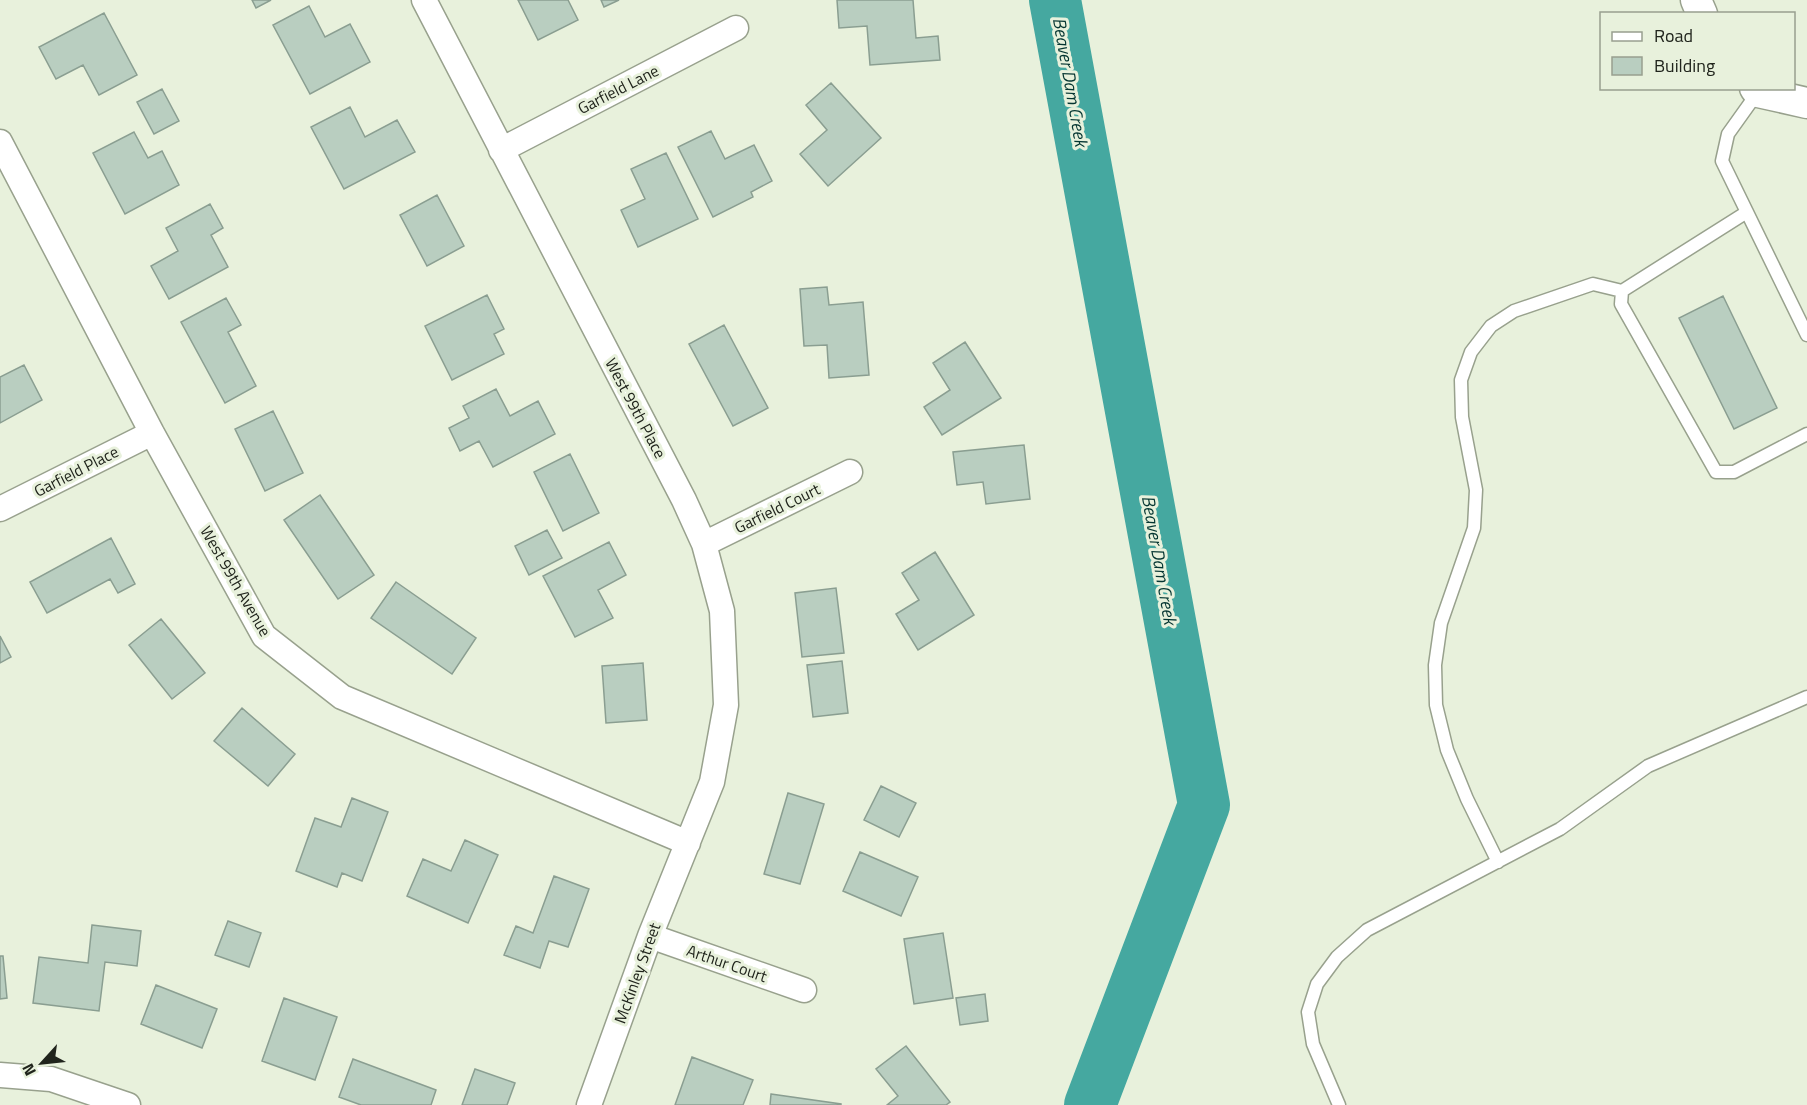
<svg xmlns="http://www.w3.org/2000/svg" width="1807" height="1105" viewBox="0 0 1807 1105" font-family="'Titillium Web',sans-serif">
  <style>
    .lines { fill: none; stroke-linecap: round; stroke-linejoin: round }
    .river { stroke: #45a8a0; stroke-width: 52 }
    .building { fill: #b9cec0; stroke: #8a9e91; stroke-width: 1.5 }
    .service-casing { stroke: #98a18d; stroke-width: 15 }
    .minor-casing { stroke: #98a18d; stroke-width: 27 }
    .tertiary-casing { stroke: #98a18d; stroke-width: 33 }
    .service { stroke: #fff; stroke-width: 12 }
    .minor { stroke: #fff; stroke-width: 24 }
    .tertiary { stroke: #fff; stroke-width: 30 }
    .labels { text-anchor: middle; stroke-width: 6; stroke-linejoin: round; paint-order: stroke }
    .street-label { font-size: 16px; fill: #20241c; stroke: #e8f1dc }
    .water-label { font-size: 18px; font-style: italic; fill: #043531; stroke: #e8f1dc }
  </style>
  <rect width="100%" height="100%" fill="#e8f1dc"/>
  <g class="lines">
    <path class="river" d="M1055,0L1204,805L1090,1105"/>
  </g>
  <path class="building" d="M252,0H271L256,8Z
    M518,0H568L578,20L538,40Z
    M601,0H619L604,7Z
    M837,0H913L916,38L938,36L940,60L870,65L867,26L839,28Z
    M309,6L325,37L350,24L370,62L310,94L273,25Z
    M104,13L137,75L99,95L83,65L56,79L39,47Z
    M831,83L881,138L828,186L800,154L827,130L806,105Z
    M162,89L179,121L154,134L137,102Z
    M350,107L365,137L397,120L415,152L344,189L311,127Z
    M711,131L725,159L754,145L772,181L751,192L753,197L713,217L678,147Z
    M134,132L148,158L162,151L179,185L125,214L93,153Z
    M666,153L698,219L638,247L621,210L645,199L631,169Z
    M437,195L464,246L427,266L400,215Z
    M210,204L223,228L211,235L228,267L169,299L151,266L178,251L166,228Z
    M827,287L829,305L863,302L869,375L829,378L827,345L804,346L800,289Z
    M487,295L504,329L494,334L504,354L452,380L425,326Z
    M1723,296L1777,408L1734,429L1679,318Z
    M226,298L241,325L228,332L256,386L225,403L181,322Z
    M724,325L768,408L733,426L689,344Z
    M965,342L1001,398L942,435L924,407L950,390L933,363Z
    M24,365L42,400L0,423V377Z
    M496,389L510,416L538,401L555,434L493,467L479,441L460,451L449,428L469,418L463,406Z
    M273,411L303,473L265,491L235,429Z
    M1024,445L1030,499L986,504L983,482L957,485L953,452Z
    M570,454L599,513L563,531L534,472Z
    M320,495L374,575L338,599L284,520Z
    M547,530L562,558L529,575L515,546Z
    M111,538L135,584L118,593L110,579L47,613L30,582Z
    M609,542L626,575L598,590L613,618L575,637L543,576Z
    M935,552L974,615L918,650L896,614L919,600L902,573Z
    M396,582L476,638L452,674L371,618Z
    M836,588L844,653L802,657L795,593Z
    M161,619L205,673L172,699L129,645Z
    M0,636L11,657L0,663Z
    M842,661L848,713L813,717L807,665Z
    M643,663L647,720L606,723L602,666Z
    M242,708L295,754L268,786L214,741Z
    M881,786L916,803L899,837L864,820Z
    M788,793L824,804L800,884L764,874Z
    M352,798L388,812L362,881L342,873L337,887L296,871L315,818L341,827Z
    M465,840L498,855L468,923L407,896L423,859L451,871Z
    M860,852L918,877L901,916L843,891Z
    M554,876L589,889L568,947L549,941L540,968L504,955L516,926L533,933Z
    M228,921L261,933L249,967L215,955Z
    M92,925L141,931L137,966L105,962L99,1011L33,1003L39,957L88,963Z
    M943,933L953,998L914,1004L904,939Z
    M0,956H3L7,998L0,999Z
    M156,985L217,1009L202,1048L141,1024Z
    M985,994L988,1021L960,1025L956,998Z
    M284,998L337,1017L315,1080L262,1061Z
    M906,1046L950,1102L946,1105H887L898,1096L876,1069Z
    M692,1057L753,1080L743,1105H675Z
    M353,1059L436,1090L431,1105H361L339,1097Z
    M475,1069L515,1083L507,1105H462Z
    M771,1094L841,1104V1105H770Z"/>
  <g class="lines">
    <defs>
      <path id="service" d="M1758,92L1728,134L1722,161L1807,335
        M1747,212L1622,291L1621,304L1716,472H1734L1807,434
        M1498,862L1467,799L1447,750L1436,705L1435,665L1441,623L1474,528L1476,490L1462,417L1461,380L1471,352L1491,326L1514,311L1593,284L1622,291
        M1339,1105L1313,1044L1308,1012L1317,984L1337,957L1367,930L1560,829L1648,766L1807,697"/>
      <path id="minor" d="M424,0L684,500L704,544L722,611L726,705L712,782L650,936L589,1105
        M0,142L152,433L264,636L342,697L688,843
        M501,150L736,28
        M0,509L152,433
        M704,544L850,472
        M650,936L804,990
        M0,1075L51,1079L128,1105"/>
      <path id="tertiary" d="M1696,0L1702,14
        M1755,88L1758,92L1807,103"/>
    </defs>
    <use href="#service" class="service-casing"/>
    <use href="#minor" class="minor-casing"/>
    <use href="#tertiary" class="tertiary-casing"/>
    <use href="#service" class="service"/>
    <use href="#minor" class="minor"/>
    <use href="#tertiary" class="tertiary"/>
  </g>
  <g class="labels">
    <g class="street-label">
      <text transform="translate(618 89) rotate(-27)" y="6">Garfield Lane</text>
      <text transform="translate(636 408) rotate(62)" y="6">West 99th Place</text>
      <text transform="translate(76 471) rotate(-27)" y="6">Garfield Place</text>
      <text transform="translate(777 508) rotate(-26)" y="6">Garfield Court</text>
      <text transform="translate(236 581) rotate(60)" y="6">West 99th Avenue</text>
      <text transform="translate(727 963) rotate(19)" y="6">Arthur Court</text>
      <text transform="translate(637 973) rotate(-70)" y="6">McKinley Street</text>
    </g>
    <g class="water-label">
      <text transform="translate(1070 82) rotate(80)" y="6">Beaver Dam Creek</text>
      <text transform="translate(1159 560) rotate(80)" y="6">Beaver Dam Creek</text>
    </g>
  </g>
  <rect x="1600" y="12" width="195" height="78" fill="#e8f1dc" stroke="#989f8f" stroke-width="1.5"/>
  <rect x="1612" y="32" width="30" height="9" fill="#ffffff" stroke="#989f8f" stroke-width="1.5"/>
  <text x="1654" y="42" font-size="18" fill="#20241c">Road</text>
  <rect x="1612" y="57" width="30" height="18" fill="#b9cec0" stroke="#989f8f" stroke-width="1.5"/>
  <text x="1654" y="72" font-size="18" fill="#20241c">Building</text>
  <g transform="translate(42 1063) rotate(243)" stroke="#e8f1dc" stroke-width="4.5" paint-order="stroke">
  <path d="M0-4.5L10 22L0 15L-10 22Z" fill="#20241c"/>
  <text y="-9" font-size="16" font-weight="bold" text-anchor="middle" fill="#20241c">N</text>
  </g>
</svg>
